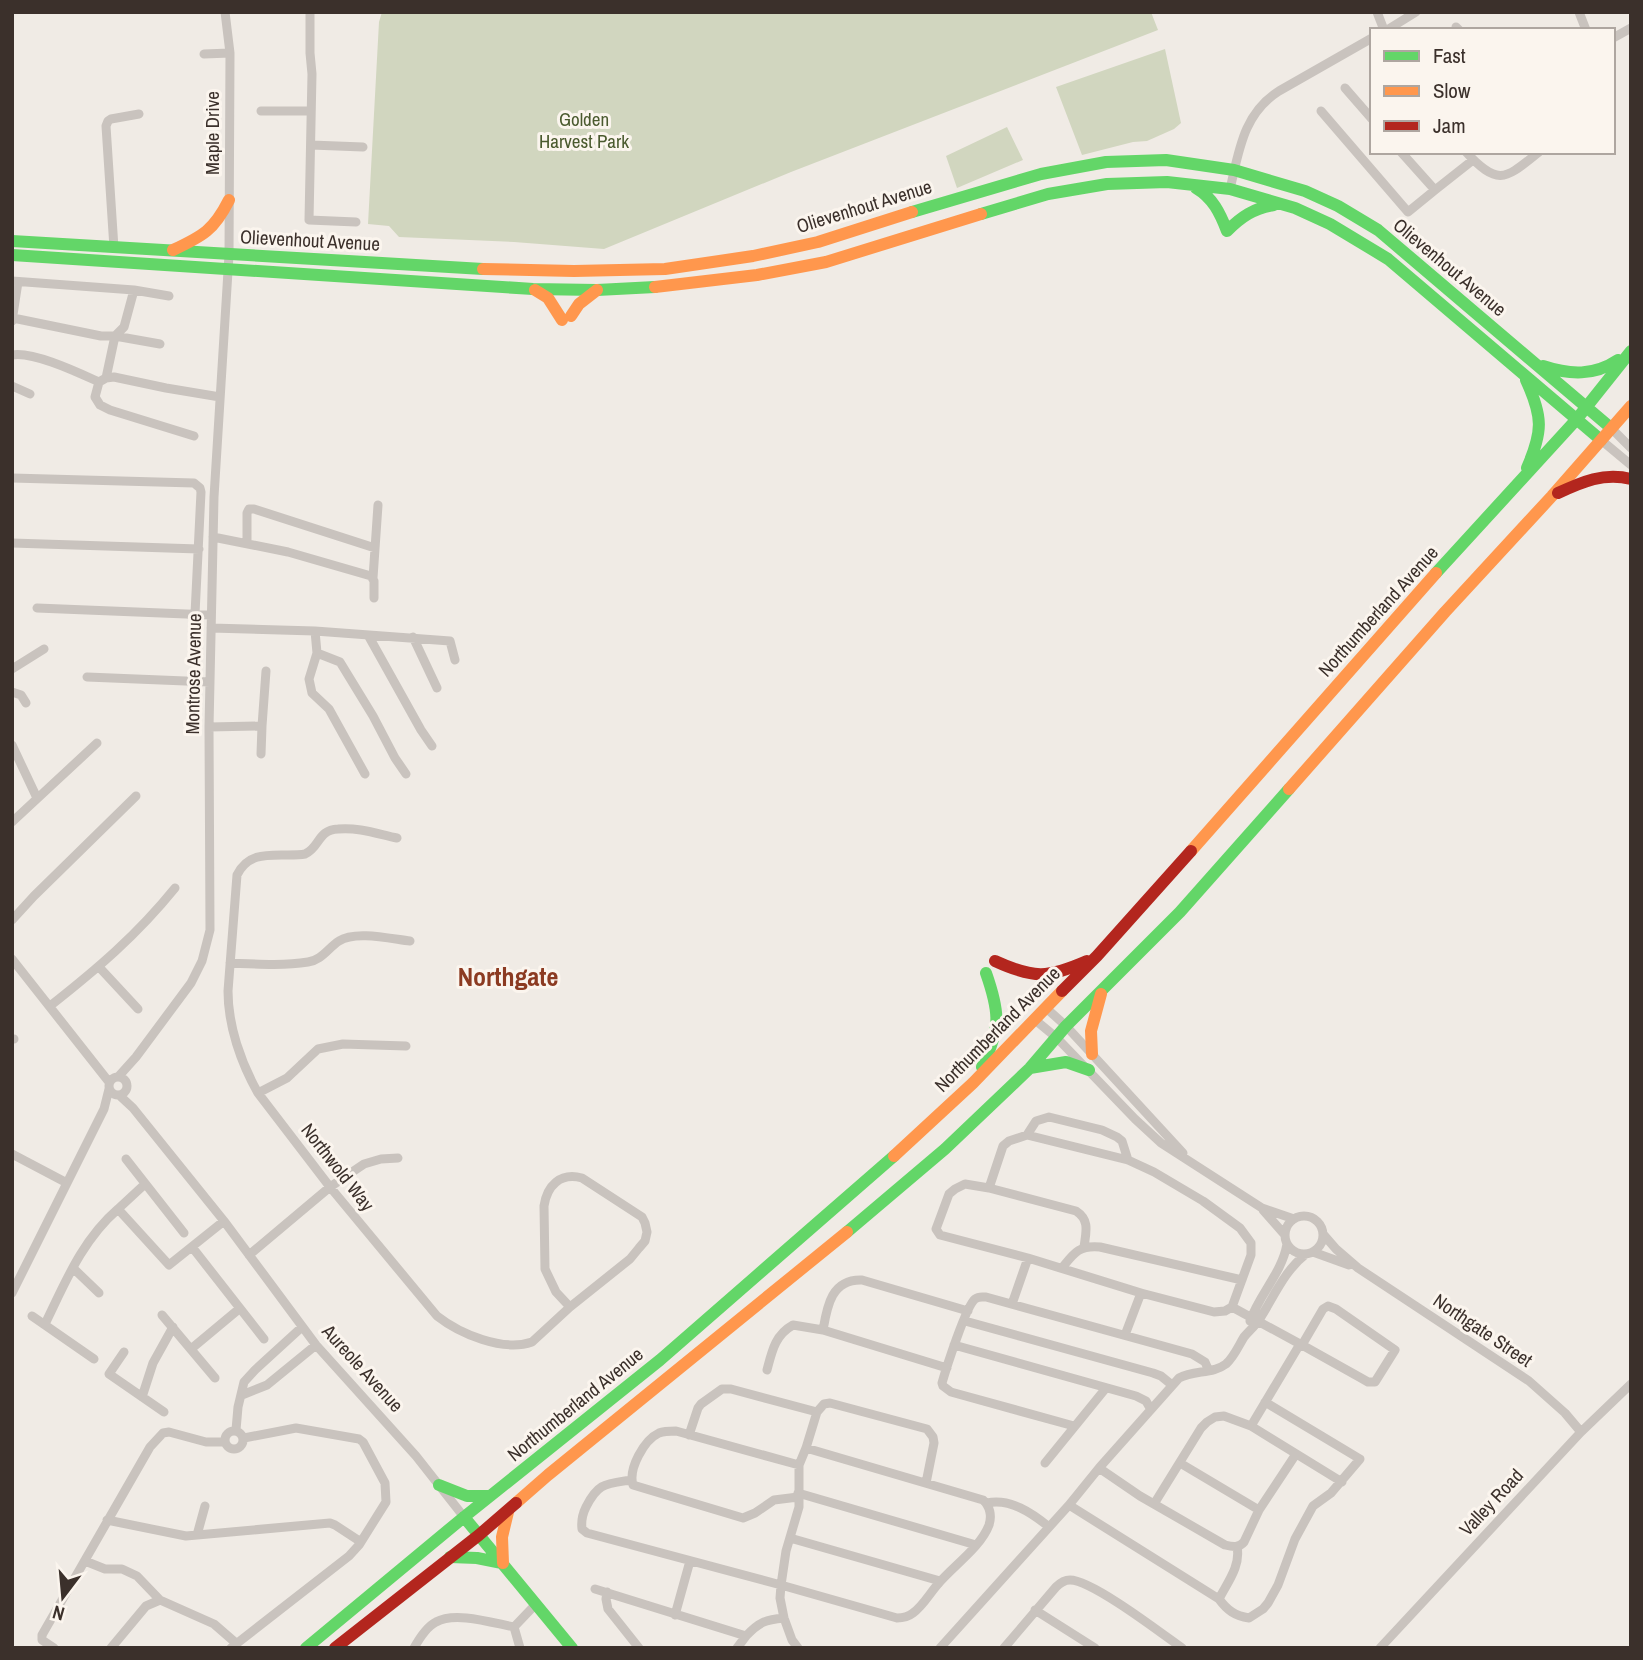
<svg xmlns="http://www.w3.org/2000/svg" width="1643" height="1660" viewBox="0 0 1643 1660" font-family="'Archivo Narrow',sans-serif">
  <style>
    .green { fill: #d1d6bf }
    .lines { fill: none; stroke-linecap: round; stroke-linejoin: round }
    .street { stroke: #c9c3be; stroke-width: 9 }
    .fast { stroke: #63d668; stroke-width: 12 }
    .slow { stroke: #ff974d; stroke-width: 12 }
    .jam { stroke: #b3261e; stroke-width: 12 }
    .labels { text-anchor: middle; stroke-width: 6; stroke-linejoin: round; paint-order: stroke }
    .park-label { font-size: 19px; fill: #4a5a2e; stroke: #fbf5ee }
    .street-label { font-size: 19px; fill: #3b302b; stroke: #fbf5ee }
    .district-label { font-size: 26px; font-weight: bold; fill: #8c3b22; stroke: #fbf5ee }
  </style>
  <rect width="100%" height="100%" fill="#f0ebe5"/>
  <path class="green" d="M382,12H1151L1158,30L791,172L604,249L514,242L399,237L389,226L368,224L379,22Z
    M1165,49L1181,123L1174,129L1147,141L1133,142L1082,155L1056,87Z
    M1007,127L1023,160L957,188L946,156Z"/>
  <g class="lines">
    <path class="street" d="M310,12V53L312,74L309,220L356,222
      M1377,12L1384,30
      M1579,12L1586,30
      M1456,27L1459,30
      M1387,30L1416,12
      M1613,38L1631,28
      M204,54L230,53
      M1345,88L1372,119
      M261,111H311
      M1321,111L1408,212L1435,190
      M311,145L363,147
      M1401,152L1435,190L1473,160
      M1466,152C1499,188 1506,178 1539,152
      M1230,189C1239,151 1243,114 1279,91L1372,38
      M114,248L106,126L108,121L111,119L139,114
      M12,281L134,290L169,296
      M13,318L101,336H115L124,327L134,290
      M12,321L18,282
      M12,355C33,351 79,373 99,382
      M106,378L115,336L160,344
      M12,386L30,394
      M1611,428L1631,448
      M194,436L110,410L100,405L95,397L99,382L106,378L114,377L166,388L220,397
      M1601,440L1631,465
      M12,478L194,483L200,488L201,492L195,614
      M213,537L288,552L371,576L374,581V598
      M12,543L199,549
      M247,543V513L249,509H254L375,548
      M373,578L378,505
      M37,608L211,615
      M211,628L315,631L450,641L455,660
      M315,631L317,653L340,662L373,716L395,758L406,774
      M368,635L421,730L432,746
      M413,637L437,688
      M317,653L309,679L312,693L329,709L365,774
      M12,669L44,649
      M87,677L210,682
      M12,692L21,695L26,703
      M262,726L266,671
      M209,727L262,726L261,754
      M12,745L37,798
      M12,822L97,743
      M397,838C378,834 358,827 338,829C317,830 320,848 305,854C300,855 294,855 288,855C267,855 248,853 237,875L228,991C228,1026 241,1063 258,1093L330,1187L437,1316C460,1334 503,1352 532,1342L570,1307L630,1259L639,1248L645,1241L647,1232L645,1223L642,1217L582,1178C560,1172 547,1186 544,1206L545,1269L556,1292L570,1307
      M12,920L34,896L136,796
      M12,959L109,1082
      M230,963C255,964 283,966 308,962C322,960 328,948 339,941C355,930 392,939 410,941
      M99,967L138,1009
      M50,1006C97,969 137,935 175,888
      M1045,1007L1066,1026L1183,1153
      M1034,1019L1057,1038L1135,1119L1161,1143L1262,1208L1294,1219
      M12,1039H14
      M109 1086a9 9 0 1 1 18 0a9 9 0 1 1-18 0Z
      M118,1077L136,1057L191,983L202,961L210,930L209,727L214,497L229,255L230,53L225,12
      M258,1093L287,1078L318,1049L343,1044L406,1046
      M119,1095L133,1108L224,1221L316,1345L416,1456L464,1517
      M1027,1135L1036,1121L1049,1117L1102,1130L1117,1137L1122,1141L1128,1160
      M12,1154L67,1183
      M126,1159L184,1233
      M145,1184L118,1209L169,1265L224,1221
      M989,1188L1003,1146L1009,1141L1027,1135L1128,1160L1154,1172L1203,1201L1240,1228L1251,1243V1255L1232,1307L1225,1311L1214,1312L1141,1293L1028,1258L940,1235L936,1229L949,1194L955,1189L965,1184L989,1188L1076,1211C1090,1220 1086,1232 1084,1247
      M1263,1210L1285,1235
      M1285 1235a19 19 0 1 1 38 0a19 19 0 1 1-38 0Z
      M1323,1234L1336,1249L1358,1268L1529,1381L1565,1413L1581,1432
      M192,1247L264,1339
      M1313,1252L1349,1265
      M249,1255L330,1187L364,1164L381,1159L398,1158
      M73,1268L99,1293
      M1062,1268C1074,1253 1079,1245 1100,1247L1242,1280
      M12,1293L104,1109L109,1089
      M1012,1304L1028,1258
      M1232,1307L1300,1344L1302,1345L1361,1378L1368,1382H1375L1395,1350L1336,1309L1328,1306L1323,1309L1302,1345
      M162,1315L215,1378
      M32,1316L94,1359
      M965,1321L1153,1373L1161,1376L1172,1385
      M1250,1321C1260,1293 1282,1273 1287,1244
      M45,1324C65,1283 82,1240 118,1209
      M823,1330C827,1307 831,1279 862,1280L968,1311
      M1125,1335L1141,1293
      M954,1345L1136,1396L1146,1401L1150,1408
      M191,1349L239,1309
      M124,1352L109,1374L164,1412
      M767,1370C772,1351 775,1335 793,1325L823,1330L947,1368
      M242,1395L267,1385L316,1345
      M142,1397L153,1363L173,1327
      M1074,1426L951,1392L943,1386L942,1383C946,1369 966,1306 975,1299C979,1296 981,1297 986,1297L1192,1354L1205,1362L1209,1371
      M1251,1426L1300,1344
      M236,1430L238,1407L244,1382L255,1370L302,1327
      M225 1440a9 9 0 1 1 18 0a9 9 0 1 1-18 0Z
      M689,1435L698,1408L701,1404L722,1389H731L817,1412
      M1045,1463L1106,1388
      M1180,1463L1259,1510
      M1099,1468L1140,1496L1225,1545C1233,1547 1239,1548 1244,1542L1259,1510L1296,1454
      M631,1480C605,1484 598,1483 586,1507C582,1515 581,1521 582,1529L587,1533L781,1585L897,1618C903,1618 908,1617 913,1613C923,1606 930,1593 938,1584C953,1566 981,1547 989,1525C992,1516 990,1506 983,1500L806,1448
      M798,1493L976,1545
      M798,1497L774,1500L755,1513L743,1518L633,1485C628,1469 644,1440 659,1433C664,1431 671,1431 676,1431L799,1465
      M987,1503C1010,1498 1032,1513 1049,1527
      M1154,1504L1201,1428L1207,1422L1215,1417L1224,1416L1251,1426L1342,1482
      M1069,1505L1219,1599
      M107,1520L186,1536L330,1523L335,1525L361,1542
      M197,1535L205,1506
      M790,1538L940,1581
      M1237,1547C1241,1566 1227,1583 1219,1599C1227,1610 1235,1616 1249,1618L1263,1609L1268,1603L1278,1585L1295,1539L1313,1506L1331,1493L1360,1459L1265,1402
      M85,1561L105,1569H122L137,1576L160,1600L214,1624L237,1644
      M595,1589L746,1636C759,1622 765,1620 784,1618
      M607,1592L606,1599L608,1609L639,1648
      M1035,1610L1095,1648
      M675,1615L690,1561
      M514,1627L535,1605
      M514,1627L520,1648
      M54,1648L42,1640V1635L150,1447L163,1433L169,1432L206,1442H225
      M111,1648L146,1606L160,1600
      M231,1648L349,1556L359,1545L386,1502L385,1483L363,1442L359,1439L296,1428L244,1438
      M414,1648C419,1639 426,1627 436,1622C455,1611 493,1623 514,1627
      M737,1648L746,1636
      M798,1648L792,1640L784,1618L780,1598L781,1585L786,1551L799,1507V1465L806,1448L817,1412L824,1404L830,1403L927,1429L933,1437L934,1443L926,1483
      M940,1648L1069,1505L1099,1468L1179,1378C1194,1370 1213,1374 1226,1364C1234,1357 1239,1345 1244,1337C1249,1331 1255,1326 1259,1320C1274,1297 1284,1271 1306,1254
      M1004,1648L1056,1587C1060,1583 1064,1580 1070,1580C1092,1580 1161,1633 1182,1648
      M1380,1648L1581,1432L1631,1384"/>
    <path class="fast" d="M1196,188C1213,198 1220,213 1227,231C1241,217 1254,208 1274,205
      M912,212L1041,174L1106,162L1166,160L1234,170L1305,191L1338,206L1378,230L1611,428
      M981,214L1048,194L1107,184L1167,182L1230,189L1295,208L1330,224L1388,259L1601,440
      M12,241L483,269
      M12,255L533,289L597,290L655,287
      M1543,366C1570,375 1594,376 1618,360
      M1526,380C1543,417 1543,431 1527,468
      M1436,573L1576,420L1631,351
      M982,1067C1001,1028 1000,1013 986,973
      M1030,1068L1066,1062L1089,1070
      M847,1232L945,1149L1030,1068L1066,1026L1180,912L1289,789
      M439,1485L467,1496H490
      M464,1517L572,1648
      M450,1557L477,1558L502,1563
      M306,1648L464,1517L660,1360L894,1156"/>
    <path class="slow" d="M173,250C203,236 214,230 229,200
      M483,269L574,271L665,269L753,256L818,242L912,212
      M655,287L757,275L826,262L981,214
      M535,290L548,298L562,320
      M571,316L579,304L597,290
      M1289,789L1445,612L1552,496L1631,406
      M1191,851L1436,573
      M1092,1054L1091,1031L1101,994
      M894,1156L973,1083L1062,991
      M516,1503L548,1475L847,1232
      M503,1563L502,1537L508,1512"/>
    <path class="jam" d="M1558,493C1582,482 1604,472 1631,479
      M995,961C1034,979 1048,978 1087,961
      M1062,991L1097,956L1191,851
      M335,1648L479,1535L516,1503"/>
  </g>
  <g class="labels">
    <g class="park-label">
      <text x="584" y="126">Golden<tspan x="584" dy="22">Harvest Park</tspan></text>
    </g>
    <g class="street-label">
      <text transform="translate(212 133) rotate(-90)" y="7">Maple Drive</text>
      <text transform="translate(864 206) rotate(-17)" y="7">Olievenhout Avenue</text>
      <text transform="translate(310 240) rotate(3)" y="7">Olievenhout Avenue</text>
      <text transform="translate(1450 267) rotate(40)" y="7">Olievenhout Avenue</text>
      <text transform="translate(1378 611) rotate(-48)" y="7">Northumberland Avenue</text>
      <text transform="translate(193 674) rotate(-89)" y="7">Montrose Avenue</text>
      <text transform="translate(997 1029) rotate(-45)" y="7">Northumberland Avenue</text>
      <text transform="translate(338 1167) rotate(52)" y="7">Northwold Way</text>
      <text transform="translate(1483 1330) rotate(34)" y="7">Northgate Street</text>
      <text transform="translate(363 1368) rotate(48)" y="7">Aureole Avenue</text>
      <text transform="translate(575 1404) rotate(-39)" y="7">Northumberland Avenue</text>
      <text transform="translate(1491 1502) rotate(-47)" y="7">Valley Road</text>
    </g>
    <g class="district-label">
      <text x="508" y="986">Northgate</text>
    </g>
  </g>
  <rect width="1643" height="1660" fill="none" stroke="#3b302b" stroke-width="28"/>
  <rect x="1370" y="28" width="245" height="126" fill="#fbf5ee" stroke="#aea6a0" stroke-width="2"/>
  <rect x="1384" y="51" width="35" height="10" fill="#63d668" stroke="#aea6a0" stroke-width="2"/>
  <text x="1433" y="63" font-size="21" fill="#3b302b">Fast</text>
  <rect x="1384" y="86" width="35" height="10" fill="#ff974d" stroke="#aea6a0" stroke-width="2"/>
  <text x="1433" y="98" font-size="21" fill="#3b302b">Slow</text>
  <rect x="1384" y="121" width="35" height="10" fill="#b3261e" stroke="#aea6a0" stroke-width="2"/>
  <text x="1433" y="133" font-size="21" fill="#3b302b">Jam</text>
  <g transform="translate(63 1597) rotate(196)" stroke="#fbf5ee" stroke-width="5" paint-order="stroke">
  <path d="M0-5L12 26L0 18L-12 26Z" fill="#3b302b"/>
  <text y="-10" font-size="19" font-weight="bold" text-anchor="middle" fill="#3b302b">N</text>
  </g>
</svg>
